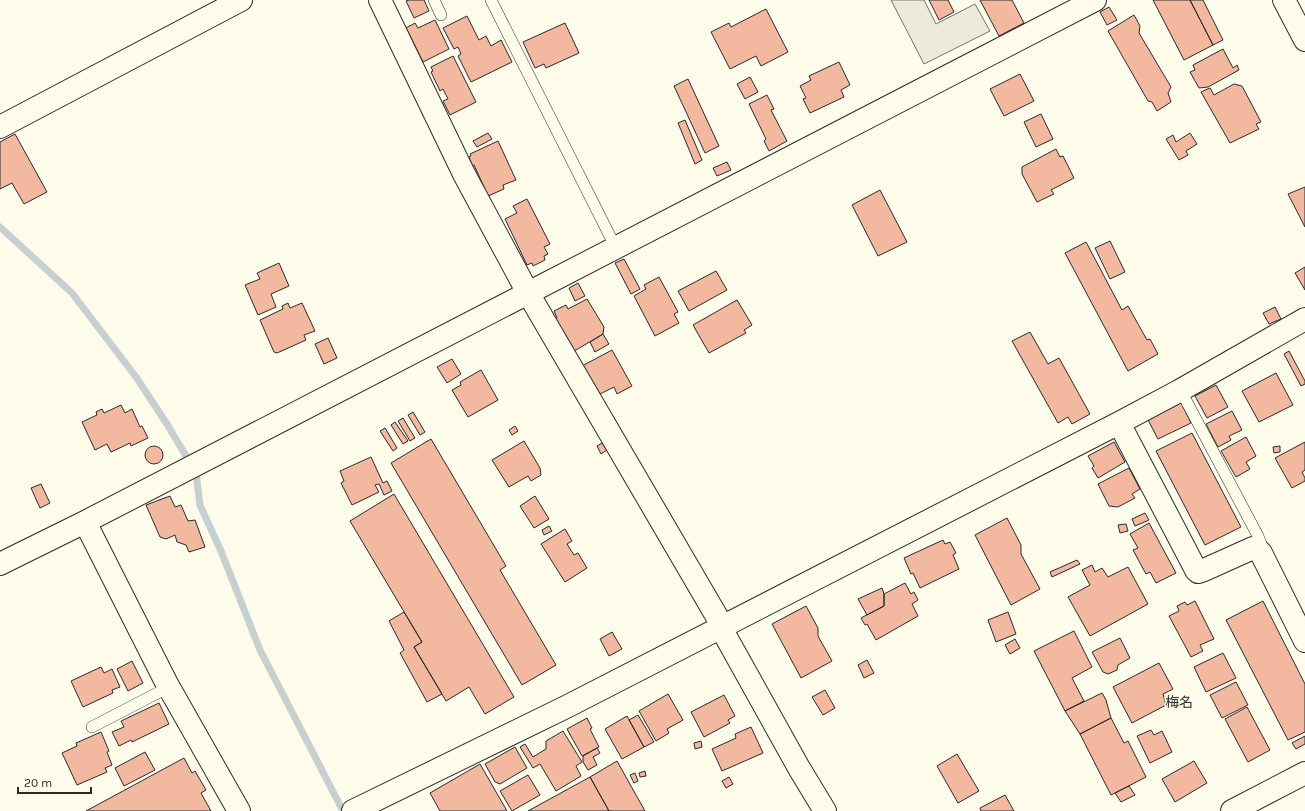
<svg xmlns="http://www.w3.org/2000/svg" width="1305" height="811" viewBox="0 0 1305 811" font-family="Karla,'Noto Sans JP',sans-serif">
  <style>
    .parking { fill: #eceadb; stroke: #74746e }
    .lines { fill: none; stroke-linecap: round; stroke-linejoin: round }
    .stream { stroke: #c7d0d0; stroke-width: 7 }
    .building { fill: #f2b8a0; stroke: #2b2b2b }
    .lane-casing { stroke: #2b2b2b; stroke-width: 12 }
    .street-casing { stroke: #2b2b2b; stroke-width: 24 }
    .secondary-casing { stroke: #2b2b2b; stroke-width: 24 }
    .highway-casing { stroke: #2b2b2b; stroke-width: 24 }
    .lane { stroke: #fdfbea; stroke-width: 11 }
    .street { stroke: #fdfbea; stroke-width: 22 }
    .secondary { stroke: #fdfbea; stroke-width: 22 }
    .highway { stroke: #fdfbea; stroke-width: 22 }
    .labels { text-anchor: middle; stroke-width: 3; stroke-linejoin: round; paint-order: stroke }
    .quarter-label { font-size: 14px; fill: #2b2b2b; stroke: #fdfbea }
  </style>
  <rect width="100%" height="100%" fill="#fdfbea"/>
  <path class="parking" d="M891,0H924L936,24L975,4L990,31L924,64Z"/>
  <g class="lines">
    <path class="stream" d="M0,227L72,293L136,377L167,424L196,473L200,505L221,551L260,650L343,811"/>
  </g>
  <path class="building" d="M409,0H424L429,11L414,18L406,1Z
    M929,0H948L954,12L939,20Z
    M980,0H1012L1024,23L999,36Z
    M1153,0H1190L1213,45L1184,60Z
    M1190,0H1203L1223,40L1213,45Z
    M1109,7L1117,20L1107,25L1100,12Z
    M766,9L788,52L761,66L756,56L730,69L711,32L729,23L731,27Z
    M1134,15L1140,26L1139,33L1171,87L1168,93L1171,102L1157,111L1152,102L1148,101L1108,31Z
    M467,16L479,40L486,36L491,46L501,40L512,62L471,82L458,56L461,54L458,47L454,49L443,28Z
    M435,20L449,49L423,62L406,28L415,23L418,28Z
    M565,23L579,53L546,68L544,64L535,68L523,42Z
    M1223,49L1233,68L1237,65L1239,70L1208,87L1199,88L1190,72L1195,70L1193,65Z
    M453,56L476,102L450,115L443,101L448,99L443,89L440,91L431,72L433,71L431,67Z
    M839,62L850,85L841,90L844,97L810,113L803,99L806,98L800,86L811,80L809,76Z
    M1020,74L1034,101L1004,116L990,89Z
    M750,77L758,92L745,99L737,84Z
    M688,79L719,146L705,153L674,86Z
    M1234,84L1242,86L1261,122L1256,124L1259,129L1230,143L1201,92L1210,88L1214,95Z
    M767,95L774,109L771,110L787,141L769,151L764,141L766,139L749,104Z
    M1041,114L1053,139L1036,147L1024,122Z
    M685,120L702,160L695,164L678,123Z
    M488,133L492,139L477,147L473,141Z
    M1190,133L1197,144L1186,151L1188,155L1179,160L1166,139L1173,135L1176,142Z
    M15,134L47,192L24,204L12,183L0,189V142Z
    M498,141L516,180L503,185L504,189L488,196L474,165L472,166L469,157L471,156L470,154Z
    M1056,149L1060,157L1063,156L1074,178L1051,190L1054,194L1037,202L1022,174V167Z
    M727,162L731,170L717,176L713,168Z
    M1305,187V227L1288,194Z
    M880,190L907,242L878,256L852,205Z
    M527,199L550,244L544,247L548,254L544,256L545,260L533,266L532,263L527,265L505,219L517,213L513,206Z
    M1110,241L1125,272L1110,279L1095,248Z
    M1086,242L1122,310L1128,306L1147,340L1150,339L1158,354L1128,371L1065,253Z
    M624,259L640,289L631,294L615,263Z
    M279,263L289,286L271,294L276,307L258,315L245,285L260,279L257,273Z
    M1305,267V290L1295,273Z
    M716,271L727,290L689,311L678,291Z
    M659,277L678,312L674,314L679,323L655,336L634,296L646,289L644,285Z
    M578,283L585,296L575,301L569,288Z
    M587,299L604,327L603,334L571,353L553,320L557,318L554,311L566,305L568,309Z
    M737,300L752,325L744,330L746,333L709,353L693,325Z
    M288,303L290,308L302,303L315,331L304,335L306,340L277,353L274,352L260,320L283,309L282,306Z
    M1275,307L1281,319L1269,324L1263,313Z
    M1030,332L1048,364L1059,358L1090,414L1072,424L1068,417L1058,423L1012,341Z
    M603,334L609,344L595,352L590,342Z
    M328,338L337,358L324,364L315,344Z
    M612,350L632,386L617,394L614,387L598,395L582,366Z
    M1289,351L1305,381V384L1301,386L1284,354Z
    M452,359L461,374L447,383L437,367Z
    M481,370L498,400L468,417L452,390L461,385L460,382Z
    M1276,373L1293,405L1259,422L1242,391Z
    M1216,385L1228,407L1207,418L1195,396Z
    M1181,403L1191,423L1158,439L1148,420Z
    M121,405L125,413L132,409L140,427L142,426L148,438L131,446L130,443L111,452L107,444L95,450L82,422L97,415L96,412L102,409L104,413Z
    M1232,411L1242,430L1229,436L1231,440L1218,447L1206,424Z
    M413,412L425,432L420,435L408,415Z
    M403,418L415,438L410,441L398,421Z
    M395,422L408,441L403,444L391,425Z
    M515,426L518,431L512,435L509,430Z
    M385,428L397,448L393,451L380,431Z
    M1192,433L1241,527L1205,545L1156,451Z
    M1246,437L1256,456L1246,462L1250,469L1236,477L1221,451Z
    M431,439L506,566L500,570L556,665L522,685L391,463Z
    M524,441L540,468L541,475L531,481L528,476L509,487L492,460Z
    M1114,442L1125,462L1098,478L1092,468L1094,466L1088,456Z
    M1305,442V470L1302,472L1305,478V481L1292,488L1275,458Z
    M602,443L607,450L601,454L597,446Z
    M1280,446V452L1274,453L1273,447Z
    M145 455a9 9 0 1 1 18 0a9 9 0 1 1-18 0Z
    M371,457L383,483L387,481L392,491L384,495L379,484L375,485L379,492L352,505L341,483L344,481L340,471Z
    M1129,468L1140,489L1132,494L1135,498L1118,507L1109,506L1098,484Z
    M41,484L50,503L40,508L31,488Z
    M394,494L514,697L485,714L469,687L446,701L414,647L422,642L350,521Z
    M170,496L175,507L181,505L188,521L195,520L205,547L189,552L186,545L177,542L175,535L166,539L160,537L146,505Z
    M535,496L549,519L534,528L520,506Z
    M1145,513L1149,520L1135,526L1132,519Z
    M1007,518L1021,545V554L1040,589L1011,605L975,535Z
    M1149,523L1176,573L1156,583L1150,572L1146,574L1133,550L1138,548L1130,534Z
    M1126,524L1128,531L1120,533L1118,525Z
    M549,526L552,531L544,535L542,530Z
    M565,529L572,541L567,544L574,555L578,553L587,568L565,582L541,544Z
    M943,540L945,544L950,542L956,553L953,555L959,569L920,588L913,573L911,574L904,558Z
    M1077,560L1080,564L1052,577L1050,572Z
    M1092,565L1095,572L1102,568L1108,577L1128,567L1148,604L1090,636L1068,597L1090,585L1082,570Z
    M905,583L911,594L914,592L918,600L912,604L918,616L876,640L867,624L865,625L861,618L884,606V594Z
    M882,588L884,594V606L867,615L858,599Z
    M1195,601L1214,639L1200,645L1203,651L1191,657L1169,616L1179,611L1177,606L1185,602L1187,605Z
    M1263,601L1305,684V732L1288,740L1226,620Z
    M806,606L818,628V636L832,661L801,678L772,624Z
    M404,612L422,642L414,647L442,694L427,702L400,653L404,650L389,621Z
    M1008,612L1016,634L996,642L988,620Z
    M1074,631L1092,667L1072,678L1084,701L1065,711L1034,651Z
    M612,632L622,649L609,656L600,639Z
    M1120,638L1130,658L1118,665L1117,670L1108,674L1103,672L1092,652Z
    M1015,639L1020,648L1010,654L1005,645Z
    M1223,653L1236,678L1206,692L1194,667Z
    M867,660L874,673L864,678L858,665Z
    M132,661L143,683L128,691L117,669Z
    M1159,663L1173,689L1163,694L1166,705L1132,723L1113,687Z
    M101,667L104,673L112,669L120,687L112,690L113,693L83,707L71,681Z
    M1236,682L1248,705L1222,718L1210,695Z
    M825,690L835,708L823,715L812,697Z
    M1102,693L1106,700L1111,718L1080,734L1065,711Z
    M668,694L683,720L667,729L669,733L656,741L639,711Z
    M724,695L735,716L728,720L730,723L704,737L691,712Z
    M159,703L169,724L132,742L131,740L119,746L112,732L124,727L121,721Z
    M1247,707L1270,750L1248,762L1225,719Z
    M638,715L654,742L644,747L629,720Z
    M627,716L644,747L622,759L605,729Z
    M587,718L592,728L590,729L599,747L582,756L567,729Z
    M1111,718L1124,743L1128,741L1146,777L1111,795L1080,734Z
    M751,727L763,753L722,771L712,749L736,738L735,734Z
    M1151,730L1154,735L1162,731L1172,752L1150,763L1137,736Z
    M563,731L582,762L576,766L581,776L556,791L540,764L533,768L520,747L525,744L533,757L546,749V741Z
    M101,732L109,751L107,752L112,765L105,768L107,772L77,785L62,753L77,746L76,743Z
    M1305,736V744L1296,749L1292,743Z
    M701,741L702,747L695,749L694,743Z
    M515,747L527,768L500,784L495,782L485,764Z
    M597,748L600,753L593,757L597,765L588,770L583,762V756Z
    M145,752L155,770L124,786L115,768Z
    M957,754L979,791L958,803L937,766Z
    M184,758L192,773L195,771L206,790L201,793L211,811H86Z
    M617,761L645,811H609L590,777Z
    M1194,761L1207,783L1175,802L1162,779Z
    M480,764L507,811H440L430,793Z
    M645,771L646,776L640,777L639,773Z
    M635,773L638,781L634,783L630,775Z
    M528,775L540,795L512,811L500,791Z
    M590,777L609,811H528Z
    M729,777L733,784L726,788L722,781Z
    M1129,786L1135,795L1121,802L1115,793Z
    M1005,795L1014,811H981L980,808Z"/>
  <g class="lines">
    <defs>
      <path id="lane" d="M434,0L441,15
        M491,0L616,248
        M1181,391L1258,536L1261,544V552
        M92,727L169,687"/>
      <path id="street" d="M380,0L464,174L528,293L723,627
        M0,127L241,0
        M1119,423L1196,570L1198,572L1204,570L1253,548L1257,549L1261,553L1305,641
        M85,522L167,684L239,811
        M0,564L85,522L1095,0
        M721,628L799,768L825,811
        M353,811L566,707L1119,423L1179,391L1305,319"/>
      <path id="secondary" d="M1232,811L1305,773"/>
      <path id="highway" d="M1284,0L1305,40"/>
    </defs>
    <use href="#lane" class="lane-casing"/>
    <use href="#street" class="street-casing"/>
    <use href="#secondary" class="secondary-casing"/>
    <use href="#highway" class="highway-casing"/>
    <use href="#lane" class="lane"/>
    <use href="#street" class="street"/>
    <use href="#secondary" class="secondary"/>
    <use href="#highway" class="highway"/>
  </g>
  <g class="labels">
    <g class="quarter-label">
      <text x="1179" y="707">梅名</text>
    </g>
  </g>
  <path d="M18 787v6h73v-6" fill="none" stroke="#2b2b2b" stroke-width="2"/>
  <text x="24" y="787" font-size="12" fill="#2b2b2b" stroke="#fdfbea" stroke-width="3" paint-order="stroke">20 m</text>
</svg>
